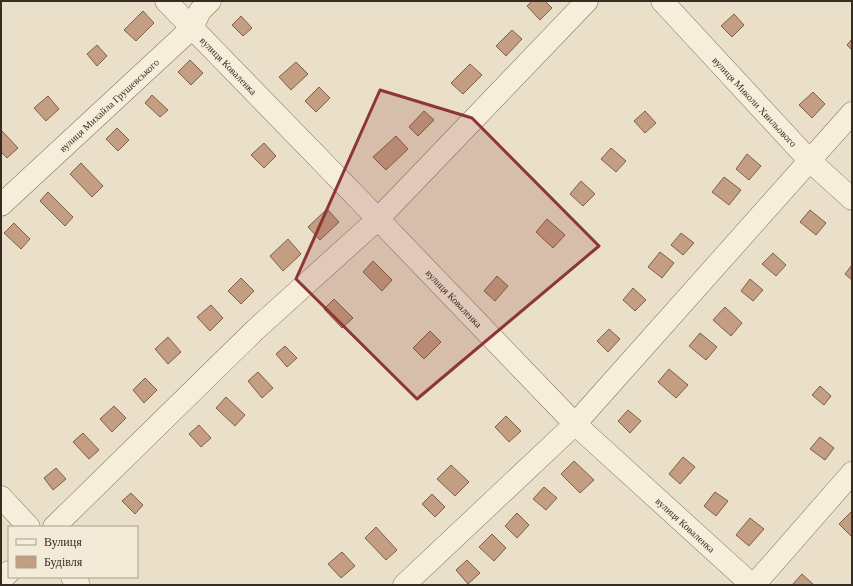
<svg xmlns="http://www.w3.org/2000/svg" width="853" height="586" viewBox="0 0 853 586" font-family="Georgia,serif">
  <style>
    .building { fill: #c49e83; stroke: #815e48 }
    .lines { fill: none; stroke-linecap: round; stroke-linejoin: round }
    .minor-casing { stroke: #85735f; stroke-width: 23 }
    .minor { stroke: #f6eedb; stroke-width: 22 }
    .marked { fill: #8d3636; fill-opacity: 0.2; stroke: #8d3636; stroke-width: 3; stroke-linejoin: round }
    .labels { text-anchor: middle; stroke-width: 3.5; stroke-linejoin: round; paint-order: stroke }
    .street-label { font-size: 10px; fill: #372c21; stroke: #f2ebd8 }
  </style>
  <rect width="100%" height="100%" fill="#eae0c9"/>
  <path class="building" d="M532,1H545L552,8L540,20L527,6Z
    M143,11L154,23L136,41L124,30Z
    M734,14L744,25L732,37L721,26Z
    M241,16L252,28L243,36L232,25Z
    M512,30L522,39L506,56L496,46Z
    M852,39V50L847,45Z
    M97,45L107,56L97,66L87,54Z
    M190,60L203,73L191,85L178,72Z
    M296,62L308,74L291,90L279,77Z
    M470,64L482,75L463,94L451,83Z
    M319,87L330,98L316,112L305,101Z
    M813,92L825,104L812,118L799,105Z
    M152,95L168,110L160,117L145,103Z
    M48,96L59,109L46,121L34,108Z
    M424,111L434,120L418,136L409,127Z
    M645,111L656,123L645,133L634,121Z
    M117,128L129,140L118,151L106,139Z
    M2,131L18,148L7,158L1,152V132Z
    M396,136L408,149L386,170L373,157Z
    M264,143L276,156L264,168L251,155Z
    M611,148L626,161L616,172L601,159Z
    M747,154L761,166L749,180L736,169Z
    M81,163L103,186L92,197L70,174Z
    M724,177L741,190L729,205L712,192Z
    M581,181L595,194L583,206L570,194Z
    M48,192L73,217L65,226L40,201Z
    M327,209L339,222L320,240L308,227Z
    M810,210L826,223L816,235L800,222Z
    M547,219L565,235L553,248L536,232Z
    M14,223L30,239L21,249L4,233Z
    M681,233L694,243L683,255L671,245Z
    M288,239L301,254L283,271L270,256Z
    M660,252L674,263L662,278L648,267Z
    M773,253L786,265L776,276L762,264Z
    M373,261L392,280L382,291L363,272Z
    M852,265V280L845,274Z
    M497,276L508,286L495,301L484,291Z
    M241,278L254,291L241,304L228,291Z
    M750,279L763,290L753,301L741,291Z
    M633,288L646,300L635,311L623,300Z
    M334,299L353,318L342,328L324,309Z
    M211,305L223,318L210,331L197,317Z
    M725,307L742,323L731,336L713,320Z
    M609,329L620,339L608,352L597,341Z
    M430,331L441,342L424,359L413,348Z
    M700,333L717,347L706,360L689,346Z
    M168,337L181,352L168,364L155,349Z
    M285,346L297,358L287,367L276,354Z
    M669,369L688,385L676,398L658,382Z
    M258,372L273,388L262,398L248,381Z
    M145,378L157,390L144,403L133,390Z
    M820,386L831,396L824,405L812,395Z
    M226,397L245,415L235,426L216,408Z
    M114,406L126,418L112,432L100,419Z
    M628,410L641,421L630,433L618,421Z
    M506,416L521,431L509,442L495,427Z
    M199,425L211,438L201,447L189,434Z
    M83,433L99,450L89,459L73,442Z
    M820,437L834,448L825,460L810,449Z
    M683,457L695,467L680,484L669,474Z
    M574,461L594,480L580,493L561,474Z
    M451,465L469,482L455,496L437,479Z
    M56,468L66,479L53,490L44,478Z
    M544,487L557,498L546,510L533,499Z
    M715,492L728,501L716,516L704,506Z
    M131,493L143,505L135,514L122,501Z
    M432,494L445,507L435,517L422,504Z
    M851,512L852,513V537L839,524Z
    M517,513L529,525L517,538L505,526Z
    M750,518L764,529L749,546L736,535Z
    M376,527L397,550L386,560L365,538Z
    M492,534L506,548L494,561L479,547Z
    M342,552L355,566L341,578L328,564Z
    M467,560L480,573L468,584L456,570Z
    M802,574L814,585H792Z"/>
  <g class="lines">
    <defs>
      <g id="minor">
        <path id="s1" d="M166,1L378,219L575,424L752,585"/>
        <path id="s2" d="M662,1L810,161L852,199"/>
        <path id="s3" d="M1,205L192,28L200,11L210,1"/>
        <path d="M1,497L29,527"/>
        <path d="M54,527L255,330L378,219L587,1"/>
        <path d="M72,577L79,585"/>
        <path d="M1,580L9,572"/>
        <path d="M404,585L575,424L852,113"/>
        <path d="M754,585L852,473"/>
      </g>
    </defs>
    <use href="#minor" class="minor-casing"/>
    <use href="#minor" class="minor"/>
  </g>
  <path class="marked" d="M380,90L472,118L599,246L417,399L296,279Z"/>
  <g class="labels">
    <g class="street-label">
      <text dy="4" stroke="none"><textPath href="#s1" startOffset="90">вулиця Коваленка</textPath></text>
      <text dy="4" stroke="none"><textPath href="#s2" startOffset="137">вулиця Миколи Хвильового</textPath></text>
      <text dy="4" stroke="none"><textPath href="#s3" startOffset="147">вулиця Михайла Грушевського</textPath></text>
      <text dy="4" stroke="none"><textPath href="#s1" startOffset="414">вулиця Коваленка</textPath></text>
      <text dy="4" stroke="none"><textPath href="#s1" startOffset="738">вулиця Коваленка</textPath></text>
    </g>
  </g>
  <rect width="853" height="586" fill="none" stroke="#372c21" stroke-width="4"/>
  <rect x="8" y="526" width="130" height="52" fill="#f2ebd8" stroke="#a79f8f"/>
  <rect x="16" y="539" width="20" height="6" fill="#f6eedb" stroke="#a79f8f"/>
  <text x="44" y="546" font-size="12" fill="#372c21">Вулиця</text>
  <rect x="16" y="556" width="20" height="12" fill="#c49e83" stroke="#a79f8f"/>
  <text x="44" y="566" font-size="12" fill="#372c21">Будівля</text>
</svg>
